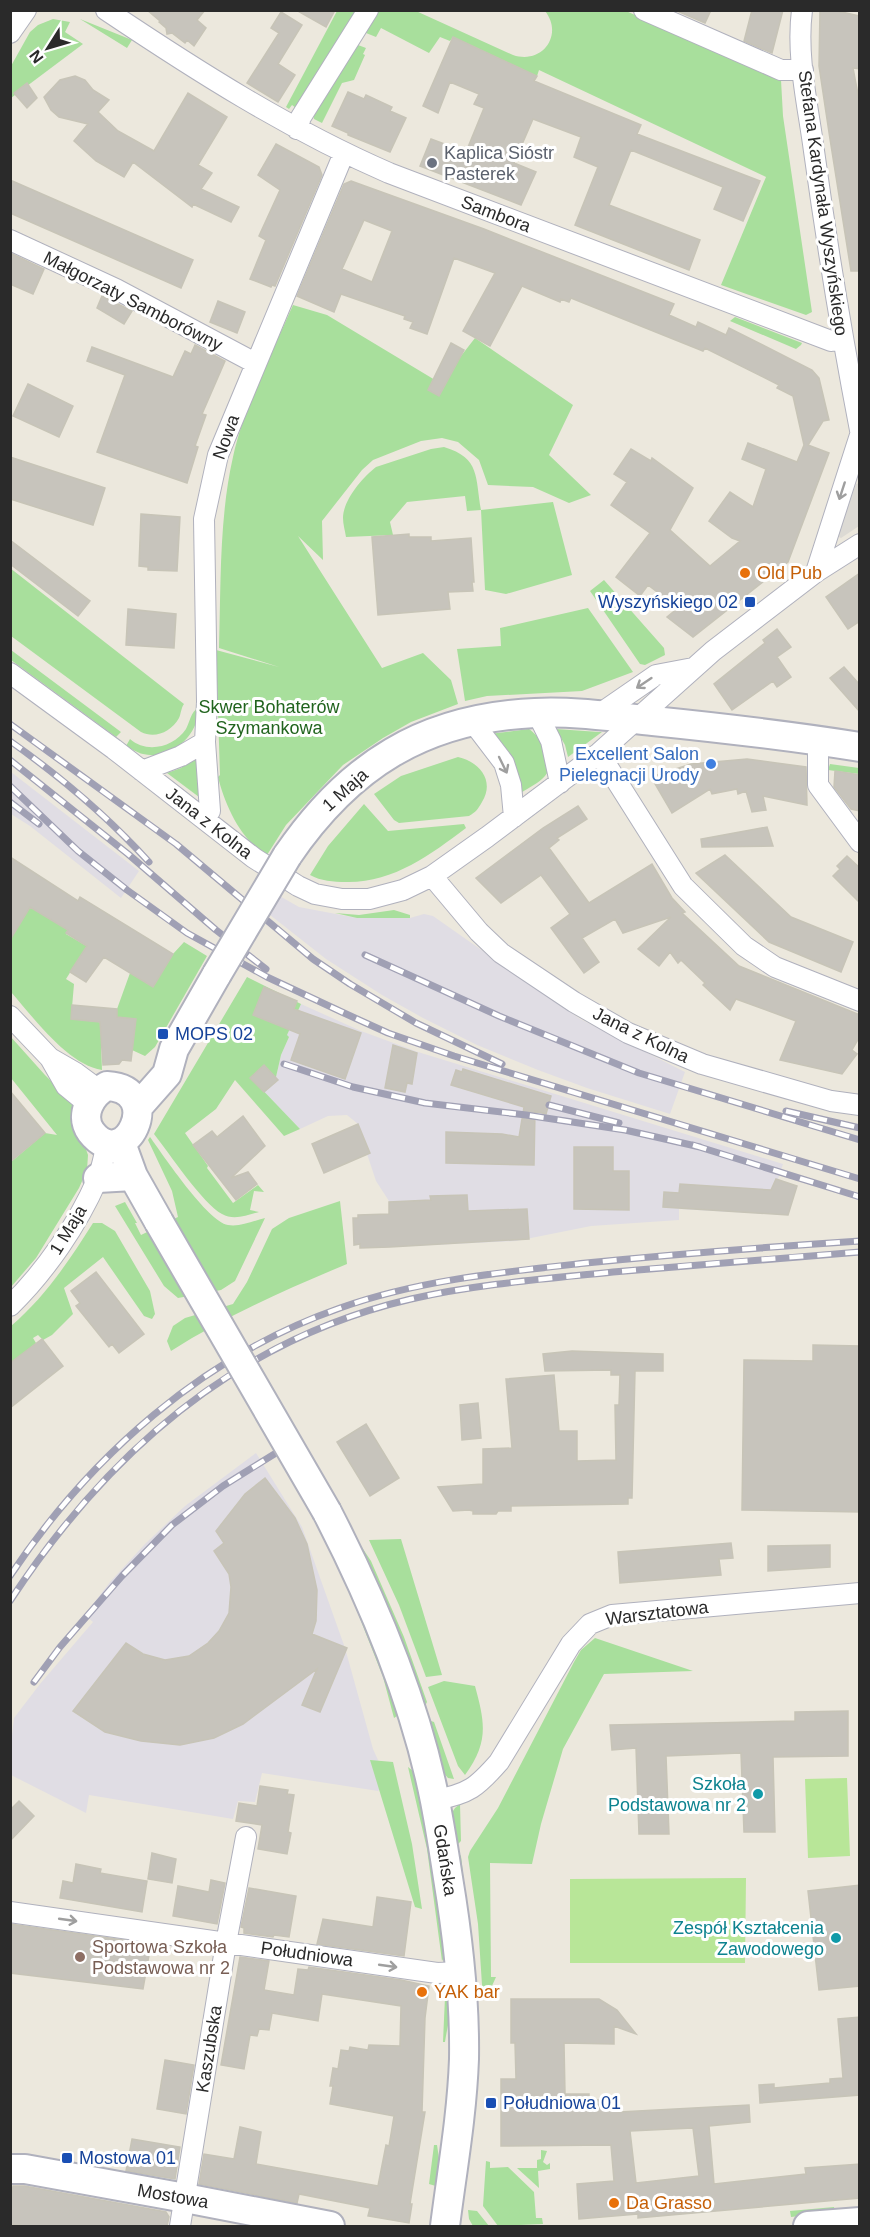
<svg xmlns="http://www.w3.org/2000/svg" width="870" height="2237" viewBox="0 0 870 2237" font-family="Helvetica,sans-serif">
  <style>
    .industrial { fill: #e0dde4 }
    .green { fill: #a8df9c }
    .pitch { fill: #b8e698 }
    .plaza { fill: #dcdad4 }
    .building { fill: #c7c4bc; stroke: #c7c4b7; stroke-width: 1.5; fill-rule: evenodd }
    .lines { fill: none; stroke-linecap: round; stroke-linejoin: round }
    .street-casing { stroke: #b0b1bd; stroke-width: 22 }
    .secondary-casing { stroke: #b0b1bd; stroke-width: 32 }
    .street { stroke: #fff; stroke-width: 20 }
    .secondary { stroke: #fff; stroke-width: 28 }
    .rail-casing { stroke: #a0a0b4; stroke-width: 7 }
    .rail { stroke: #fff; stroke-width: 4.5; stroke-dasharray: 14; stroke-linecap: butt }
    .secondary-bridge-casing { stroke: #b0b1bd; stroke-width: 32; stroke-linecap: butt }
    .secondary-bridge { stroke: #fff; stroke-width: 28 }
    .oneway { stroke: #9f9f9f }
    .worship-dot { fill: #6b7280; stroke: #fff; stroke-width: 2 }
    .food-dot { fill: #e8710a; stroke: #fff; stroke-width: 2 }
    .transit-dot { fill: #1a4fb4; stroke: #fff; stroke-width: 2 }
    .shop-dot { fill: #3f7fe0; stroke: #fff; stroke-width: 2 }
    .culture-dot { fill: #0f9aa8; stroke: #fff; stroke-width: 2 }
    .education-dot { fill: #8d6e63; stroke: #fff; stroke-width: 2 }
    .labels { text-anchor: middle; stroke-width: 6; stroke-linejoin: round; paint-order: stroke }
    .worship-label { font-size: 18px; fill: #5b616d; stroke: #fff; text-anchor: start }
    .street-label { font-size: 18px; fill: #2a2a2a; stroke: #fff }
    .food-label { font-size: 18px; fill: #c56008; stroke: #fff; text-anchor: start }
    .transit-label { font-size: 18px; fill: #164399; stroke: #fff; text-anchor: start }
    .park-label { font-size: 18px; fill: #21641e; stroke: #fff }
    .shop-label { font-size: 18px; fill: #366cbe; stroke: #fff; text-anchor: end }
    .culture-label { font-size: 18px; fill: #0d838f; stroke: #fff; text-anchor: end }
    .education-label { font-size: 18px; fill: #785e54; stroke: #fff; text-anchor: start }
  </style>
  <rect width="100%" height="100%" fill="#ece8dd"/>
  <path class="industrial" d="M11,772L139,871L121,898L30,826L11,814Z
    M276,894L299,907L357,918H410L424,914L433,916L580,1019L685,1072L670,1114L587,1088L538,1070L477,1045L423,1018L382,995L326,959L265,911Z
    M301,1004L361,1031L418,1052L783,1164L778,1179L797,1186L788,1215L679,1209V1220L591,1226L516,1241L390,1247L389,1201L376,1181L367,1154L370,1152L358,1124L347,1115L328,1116L300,1129L250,1078L276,1077L281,1055L289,1037L286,1036Z
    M256,1453L302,1527L345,1648L373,1749L387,1780L378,1791L262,1773L255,1802L238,1801L233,1819L89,1795L86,1813L11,1775V1744L14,1718L40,1684L93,1622L85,1615L110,1582L145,1544L185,1506Z"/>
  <path class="green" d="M337,11H360L306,96L299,102L296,108L292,105L289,109L286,107Z
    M377,11H416L513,55C542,65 564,35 545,11H626L781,80L783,116L812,312L806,315L721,285L766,177L539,70L537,76L453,37L450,41L440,37L429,53L381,28L376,37L366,33V27Z
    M53,19L70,22L65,32L83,44L11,98V66L30,32L38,25Z
    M80,19L132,40L127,48Z
    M358,45L366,48L363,54L365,55L354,80L342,83L322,123L314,119L313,115L354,47Z
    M293,305L327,315L440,383L475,338L573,405L549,455L591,495L569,503L533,487L488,485L479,460L458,442L442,438L421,441L373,460L362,470L322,521L323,560L298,536L382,668L423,653L451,680L458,704L411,722L383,738L343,765L286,825L267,855C241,841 225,805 218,777L220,775L216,650L279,667L219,648C221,585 219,519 233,457C244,406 272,353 293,305Z
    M735,317L802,343L801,345L796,349L730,321Z
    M444,447C481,458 475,478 481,510L553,502L572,575L506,594L485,590L481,510L467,511L465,496L407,502L390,522L393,535L346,537C345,531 343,524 343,518C343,500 363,477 376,467L431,449Z
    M10,568L184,704C181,708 181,714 179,718C171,732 155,739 141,732L11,636Z
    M604,580L664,648L665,655L645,665L640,664L590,591Z
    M588,608L633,672L582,691L487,696L465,701L457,649L501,646L500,628Z
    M11,650L121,732L116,737L11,660Z
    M198,708C200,735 170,761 143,754C137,753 131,748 126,746L130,739C147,754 174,747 186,729C190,721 191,712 198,708Z
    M529,729C541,738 558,761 545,776C539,783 528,788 521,793C518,764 511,753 489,734Z
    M556,729L599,732H602L568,757L565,745Z
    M197,756L199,797L167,773L181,768Z
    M458,757C480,762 495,781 482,802C478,809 476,812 469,816L399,823L394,820L374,794L401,776Z
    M830,764L859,768V774L828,770Z
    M364,804L388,831L464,824L466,828C430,855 393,883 346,882C333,882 321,881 310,875L328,846Z
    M17,893L54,916L52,920L58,924L70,926L66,934L90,948L81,955L66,979L74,984L71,1019L107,1023L116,1027L117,1009L130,973L153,986L173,954L184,942L207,956L155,1047L145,1056L121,1045L101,1043L102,1070C68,1065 33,1017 11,992L10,902Z
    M394,910L410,915V918H357L335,913L359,915Z
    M247,977L301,1004L287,1035L289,1037L281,1055L276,1077L251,1078L300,1129L284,1136L235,1080L216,1109L185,1133L208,1166L207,1168L233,1203L258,1185L264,1192L254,1191L250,1210L259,1212C247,1215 234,1221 222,1214C203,1204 169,1153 154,1134Z
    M10,1036L45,1075L74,1104L79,1129L88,1155L87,1170L79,1188L36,1258L11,1287V1162L45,1133L57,1135L11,1078Z
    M150,1137C163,1155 208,1222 228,1225C240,1227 253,1221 265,1218L235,1281L221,1290L178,1298L164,1286L115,1206L125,1202L137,1223H135L141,1235L178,1217L172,1191L148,1140Z
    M340,1201L347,1264C287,1289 226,1316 171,1351L167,1341L173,1326L185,1318L233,1304L247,1282L272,1229L289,1218Z
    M93,1223H102L115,1231L150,1291L155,1314L152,1319L144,1316L103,1257L64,1288L73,1314L52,1335L43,1340L38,1335L33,1338L36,1343L11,1364V1326C45,1297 69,1261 93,1223Z
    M349,1528L371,1561L404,1637L427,1702L424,1708Z
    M401,1539L442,1675L426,1677L399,1605L369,1540Z
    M335,1555L389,1686L397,1716L394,1718L383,1677Z
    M595,1638L693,1671L604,1674L563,1749L541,1824L532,1864L490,1863L491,1977H496L487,1997L483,2000L478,1924L468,1857L470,1851L498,1808L574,1662L581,1650Z
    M444,1681L475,1686C485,1723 489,1742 465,1775L458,1766L428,1687Z
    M428,1720L434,1722L454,1779L448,1778L440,1769Z
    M370,1760L393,1762L412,1844L422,1909L415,1907Z
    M408,1767L417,1774L447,1952L442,1961L427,1849Z
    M460,1804L461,1841L456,1846L457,1852L461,1856L478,2006L475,2004L451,1814L455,1808Z
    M444,1986C456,2000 447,2026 445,2042H443L445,1997Z
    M434,2145H437L441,2171L439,2187L429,2184Z
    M541,2150L547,2151L543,2162L547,2165L550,2163V2169L538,2171L539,2188L517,2168H537V2160L541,2159Z
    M486,2161L490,2162V2168L508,2167L534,2192L536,2218H542L543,2224L498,2226L483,2206Z
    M834,2207L835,2212L791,2217L790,2211Z
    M468,2210L477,2211L489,2226H473L469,2219Z"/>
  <path class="pitch" d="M847,1778L850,1856L808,1858L805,1779Z
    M746,1878L745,1963H570V1879Z"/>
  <path class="plaza" d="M859,483V526L841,538L839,537V532L856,484Z"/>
  <path class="building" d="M147,10H205L197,20L206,28L194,46L187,40L185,43L172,33L167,34L166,28L159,22L160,21Z
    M296,10H335L326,27Z
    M675,10H711L705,23Z
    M752,10H783L772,53L744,41Z
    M820,10H833L860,16V69L853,68L860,105V271H851L830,139L819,66Z
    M281,12L302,25L278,64L295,75L278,102L247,83L279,33L271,28Z
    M453,37L537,76L534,81L641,125L637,134L760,181L743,221L714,209L723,187L631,150L609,205L700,240L689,270L575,225L598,167L574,157L581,137L533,119L514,163L536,172L521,205L420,166L431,139L466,152L484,108L474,104L479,94L450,82L438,113L423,106Z
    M75,76L85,80L93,90L109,100L98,112L118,131L154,151L188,93L227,117L198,165L212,173L201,189L239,207L231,222L193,204L192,207L133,162L124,177L96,161L74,141L88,124L59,117L51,110L44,97L60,80Z
    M27,83L37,98L27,108L14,93Z
    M348,92L364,99L366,95L392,107L390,111L406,118L390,152L348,135V133L332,126Z
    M276,144L319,167L322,175L275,286L272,285L271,287L250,279L266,240L259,236L280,190L258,175Z
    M10,180L193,260L181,288L10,213Z
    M351,181L484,229L674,304L669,315L696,327L698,322L726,335L729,328L812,370L819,378L829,420L823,421L808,445L829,453L788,562L693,637L667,617L678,608L648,585L640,596L616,577L650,533L611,505L627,482L614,474L631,449L651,461L652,458L693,488L670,530L710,566L740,541L732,538L709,521L730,492L753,507L766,469L742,459L748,443L797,462L804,445L793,396L777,388L779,385L705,348L703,351L571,298L569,302L561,299L560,302L522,286L490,346L463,331L495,273L454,258L427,334L410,328L413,322L404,319L405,316L341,294L334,312L297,296L344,184ZM364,220L392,231L372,282L342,269Z
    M10,253L44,269L33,294L10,284Z
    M102,296L132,311L124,324L97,308Z
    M218,301L245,312L237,333L210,322Z
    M451,343L464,350L439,396L428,390Z
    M195,345L225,361L202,414L206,415L195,446L198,447L187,483L97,452L125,375L87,361L92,347L173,377L185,351L191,354Z
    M28,384L73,406L59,437L13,416Z
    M10,457L105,488L93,525L10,499Z
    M141,514L180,517L177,571L148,570V567L139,566Z
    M409,534V537H431V541L471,538L474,582H472L473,591L448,592L450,609L378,615L372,537Z
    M10,540L90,601L78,616L10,564Z
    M860,573V621L848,629L826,597Z
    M128,609L176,614L174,648L126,645Z
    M777,629L791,647L777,657L791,677L777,687L773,681L732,710L714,684L765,643L763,640Z
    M844,667L860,685V712L830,678Z
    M747,759L806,767L807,805L763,796L766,810L752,812L746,791L738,794L737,789L712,794L710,789L672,813L651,777L691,764Z
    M835,771L860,775V811L851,809L834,787Z
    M578,806L587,819L557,838L559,840L549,848L589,903L652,864L672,898L685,912L682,913L739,966L860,1015V1036L852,1050L857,1054L842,1074L780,1060L796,1021L736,999L730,1010L703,985L705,983L681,960L678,963L670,952L659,966L638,949L671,917L623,933L615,919L582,938L599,962L584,973L551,928L570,914L541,875L501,903L476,878L543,828Z
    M767,827L773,846L702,847L701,839Z
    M725,855L791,917L853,942L841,972L769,942L696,873Z
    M847,856L860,868V903L833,876L840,869L837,866Z
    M10,857L78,901L80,897L173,954L153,987L104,957L86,982L70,972L87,946L66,933L68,930L30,907L10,940Z
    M264,987L297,1001L294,1009L361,1033L345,1079L291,1060L300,1034L253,1015Z
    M72,1005L117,1009V1017L136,1019L131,1061L122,1060L119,1064L103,1065L100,1022L71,1019Z
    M393,1045L417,1053L412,1084L407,1083L405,1092L385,1088Z
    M264,1065L278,1080L264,1092L250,1078Z
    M463,1069L551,1096L546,1114L535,1111L534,1165L446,1163V1132L502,1134L519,1137L524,1107L451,1085L456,1070L462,1072Z
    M10,1091L45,1133L10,1162Z
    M243,1116L265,1146L231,1178L248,1172L257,1184L236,1200L193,1145L212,1131L217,1137Z
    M358,1124L370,1153L324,1173L312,1144Z
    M574,1147H613V1171H629V1210L574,1209Z
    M776,1179L797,1186L788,1215L663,1207L664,1192L679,1193L680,1184L771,1190Z
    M467,1195L468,1211L527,1209L529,1239L390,1247L360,1248V1244L354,1245L353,1218H358V1215L389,1214V1202L431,1200L430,1196Z
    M96,1272L144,1334L119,1353L112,1344L109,1347L76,1306L80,1303L71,1291Z
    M42,1339L63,1366L10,1408V1363Z
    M813,1345L860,1346V1512L742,1510L744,1360L813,1361Z
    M572,1351L663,1354V1371H635L632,1498H628V1504L511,1506V1511H498L496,1514H473V1511L469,1510L453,1511L438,1487L483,1484V1449L512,1448L506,1379L554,1375L559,1431H577V1461L616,1460L615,1405H619L620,1375H611V1370L545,1371L543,1354Z
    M478,1403L481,1438L462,1440L460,1405Z
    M366,1424L399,1478L370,1496L337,1442Z
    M265,1478L295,1518L307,1544L317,1590L316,1621L312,1634L347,1648L320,1712L302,1705L317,1669L243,1724L214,1738L180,1745L141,1741L105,1732L73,1711L126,1643L143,1654L165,1660L189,1656L208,1643L219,1631L229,1613L231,1587L229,1574L214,1551L224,1543L216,1531L245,1494Z
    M731,1543L733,1558L719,1559L721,1575L620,1583L618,1552Z
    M830,1545V1567L768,1571V1546Z
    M848,1711V1756L773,1757L775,1832H744L741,1753L666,1756L669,1834H639L636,1748L612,1750L610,1725L795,1721V1712Z
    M260,1786L288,1790L287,1794L294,1795L288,1832L291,1833L287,1854L258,1849L262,1825L236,1821L239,1803L257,1806Z
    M19,1801L34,1816L10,1841V1810Z
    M152,1853L176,1859L172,1883L148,1879Z
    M76,1864L101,1869L100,1873L147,1881L142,1912L60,1898L63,1881L73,1883Z
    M211,1880L225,1883L217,1924L173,1916L178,1886L209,1892Z
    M860,1885V1986L819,1990L808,1891Z
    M249,1888L296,1896L289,1937L274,1935L273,1937L244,1933V1928L241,1927Z
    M377,1897L411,1902L404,1956L317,1944L323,1919L373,1927Z
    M10,1924L151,1944L143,1989L10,1973Z
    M240,1957L269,1961L264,1990L294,1995L298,1969L308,1970L309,1967L401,1980L429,1986L425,2018L422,2112H425L410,2204H412L409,2223L368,2216L370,2208L299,2194L297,2203L199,2184L204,2154L234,2159L240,2127L261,2132L256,2164L378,2186L386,2145L389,2146L394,2116L330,2104L333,2086H330L333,2068L338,2069L341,2050L349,2051L350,2047L368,2050L369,2045L400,2046L401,2006L322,1994L318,2021L272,2013L269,2030L259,2029L257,2036L250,2035L244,2069L221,2065Z
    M511,1999H599L617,2010L636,2034L614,2026V2044L564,2043L565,2094H589V2100H618L619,2112L749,2105L750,2122L709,2126L714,2184L806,2174L805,2168L860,2164V2198L638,2218V2214L579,2219L577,2184L614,2181L611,2145L501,2146V2079H516L515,2043H511ZM693,2128L699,2176L636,2183L630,2131Z
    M860,2017V2095L760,2103L759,2085L774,2084V2088L830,2083V2079L843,2078L838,2019Z
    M165,2060L194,2065L186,2114L157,2109Z
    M132,2139L180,2147L175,2179L126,2171Z
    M13,2186H24L166,2212L169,2217L167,2226H24L10,2224V2202Z"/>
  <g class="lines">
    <defs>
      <path id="street" d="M106,10C197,71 288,129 389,173L831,341L842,339
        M644,10L781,70H803
        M802,10C796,57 808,105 814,151C827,245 842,337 860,430
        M10,33L26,10
        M297,129L301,117L368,10
        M10,240L116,289L255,363
        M816,572L860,435
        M10,673L114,749L254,858L298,886L315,894L342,899H369L403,890L432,876L487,837L599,753L713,651L816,572L860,544
        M537,713L551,741L560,783
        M598,715L656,675L693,668
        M472,721L504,763L511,785L514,817
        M818,740V785L860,842
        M599,753L683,886L744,946L775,967L860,1001
        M142,771L181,756L205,742
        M205,819L210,811L205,742L207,702L204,519L218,455L344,153
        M432,876L479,932L501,953L574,1002L628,1033L702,1064L831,1101L860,1105
        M10,1016L50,1058L66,1086L88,1104
        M50,1058L76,1073L99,1090
        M10,1306C45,1272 78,1224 97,1180C102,1169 104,1155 107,1143
        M435,1800C469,1794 477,1787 499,1762L571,1644L590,1624L612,1615L860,1593
        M10,1912L437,1973L461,1972
        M180,2226L226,1943L246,1837"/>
      <path id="secondary" d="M287,856C349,765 424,718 535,713C574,711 614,717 653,721C722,728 791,736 860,747
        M107,1086C167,1089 125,1176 91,1132C79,1115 91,1094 107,1086Z
        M137,1108L167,1074L174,1049L217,974
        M121,1143L133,1176L159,1222
        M98,1178L133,1176
        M327,1512C374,1603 415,1700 435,1801C440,1827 444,1852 448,1878C458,1938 465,1998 464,2059C462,2115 452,2171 445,2226
        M10,2169H25L185,2198L330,2226
        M808,2226L860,2222"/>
    </defs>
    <use href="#street" class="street-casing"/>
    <use href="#secondary" class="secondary-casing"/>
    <use href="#street" class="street"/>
    <use href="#secondary" class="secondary"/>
    <defs>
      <path id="rail" d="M10,724L176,844L313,959L350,984L416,1023L502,1064
        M10,741C61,777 107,816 149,862
        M10,760L128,854L216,930L266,969
        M10,786L78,851L127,890L187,933L267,977L344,1013L388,1033L454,1056L860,1179
        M10,802L39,824
        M365,955L499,1016L639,1073L860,1140
        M284,1064L353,1087L425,1103L526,1115L625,1130L700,1147
        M549,1105L619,1123
        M786,1111L860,1128
        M693,1145L860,1197
        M10,1576C90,1456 203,1356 340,1308C419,1280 503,1272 586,1263C677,1254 768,1247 860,1241
        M10,1601C107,1453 235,1340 411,1299C477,1284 545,1279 613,1272C695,1265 777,1258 860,1252
        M34,1682L60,1647L122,1576L172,1525L223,1486L297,1440"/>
    </defs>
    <use href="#rail" class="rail-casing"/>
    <use href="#rail" class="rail"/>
    <defs>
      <path id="secondary-bridge" d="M217,974L287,856
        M159,1222L327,1512"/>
    </defs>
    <use href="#secondary-bridge" class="secondary-bridge-casing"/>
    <use href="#secondary-bridge" class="secondary-bridge"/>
  </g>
  <defs><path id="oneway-shaft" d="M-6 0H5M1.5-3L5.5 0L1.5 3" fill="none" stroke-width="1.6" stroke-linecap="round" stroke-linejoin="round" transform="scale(1.5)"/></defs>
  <g class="oneway">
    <use href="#oneway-shaft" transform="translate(842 491) rotate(108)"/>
    <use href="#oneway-shaft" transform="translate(644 683) rotate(146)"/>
    <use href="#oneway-shaft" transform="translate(503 765) rotate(64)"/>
    <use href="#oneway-shaft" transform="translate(68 1920) rotate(8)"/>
    <use href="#oneway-shaft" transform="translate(388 1966) rotate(8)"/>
  </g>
  <circle class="worship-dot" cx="432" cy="163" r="6"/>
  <g class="food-dot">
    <circle cx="745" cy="573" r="6"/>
    <circle cx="422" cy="1992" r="6"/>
    <circle cx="614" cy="2203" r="6"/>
  </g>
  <g class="transit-dot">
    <rect x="744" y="596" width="12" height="12" rx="3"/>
    <rect x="157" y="1028" width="12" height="12" rx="3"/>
    <rect x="485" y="2097" width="12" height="12" rx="3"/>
    <rect x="61" y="2152" width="12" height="12" rx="3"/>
  </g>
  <circle class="shop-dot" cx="711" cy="764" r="6"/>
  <g class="culture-dot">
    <circle cx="758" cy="1794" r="6"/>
    <circle cx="836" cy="1938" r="6"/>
  </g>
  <circle class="education-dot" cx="80" cy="1957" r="6"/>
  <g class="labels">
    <g class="worship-label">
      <text x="444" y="159">Kaplica Sióstr<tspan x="444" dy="21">Pasterek</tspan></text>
    </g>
    <g class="street-label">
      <text transform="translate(823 203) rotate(82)" y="6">Stefana Kardynała Wyszyńskiego</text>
      <text transform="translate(496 214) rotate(21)" y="6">Sambora</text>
      <text transform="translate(133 301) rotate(27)" y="6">Małgorzaty Samborówny</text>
      <text transform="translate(226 437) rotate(-70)" y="6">Nowa</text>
      <text transform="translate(345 790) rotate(-42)" y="6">1 Maja</text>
      <text transform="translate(209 823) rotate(38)" y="6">Jana z Kolna</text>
      <text transform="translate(641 1035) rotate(26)" y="6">Jana z Kolna</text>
      <text transform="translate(68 1230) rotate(-59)" y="6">1 Maja</text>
      <text transform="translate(657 1613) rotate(-7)" y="6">Warsztatowa</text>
      <text transform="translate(445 1860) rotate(81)" y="6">Gdańska</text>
      <text transform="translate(307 1954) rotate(8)" y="6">Południowa</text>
      <text transform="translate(209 2049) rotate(-81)" y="6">Kaszubska</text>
      <text transform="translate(173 2196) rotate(10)" y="6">Mostowa</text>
    </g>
    <g class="food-label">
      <text x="757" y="579">Old Pub</text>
      <text x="434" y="1998">YAK bar</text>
      <text x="626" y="2209">Da Grasso</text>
    </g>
    <g class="transit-label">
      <text x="738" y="608" text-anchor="end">Wyszyńskiego 02</text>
      <text x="175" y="1040">MOPS 02</text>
      <text x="503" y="2109">Południowa 01</text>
      <text x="79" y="2164">Mostowa 01</text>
    </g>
    <g class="park-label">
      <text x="269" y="713">Skwer Bohaterów<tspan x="269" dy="21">Szymankowa</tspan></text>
    </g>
    <g class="shop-label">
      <text x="699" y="760">Excellent Salon<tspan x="699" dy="21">Pielegnacji Urody</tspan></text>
    </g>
    <g class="culture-label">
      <text x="746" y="1790">Szkoła<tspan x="746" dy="21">Podstawowa nr 2</tspan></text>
      <text x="824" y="1934">Zespół Kształcenia<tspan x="824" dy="21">Zawodowego</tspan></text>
    </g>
    <g class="education-label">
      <text x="92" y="1953">Sportowa Szkoła<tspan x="92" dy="21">Podstawowa nr 2</tspan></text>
    </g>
  </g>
  <rect width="870" height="2237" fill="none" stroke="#2a2a2a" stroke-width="24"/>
  <g transform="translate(48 48) rotate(233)" stroke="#ffffff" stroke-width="4.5" paint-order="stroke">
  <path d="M0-4.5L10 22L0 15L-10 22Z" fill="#2a2a2a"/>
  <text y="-9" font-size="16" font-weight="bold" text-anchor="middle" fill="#2a2a2a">N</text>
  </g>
</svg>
